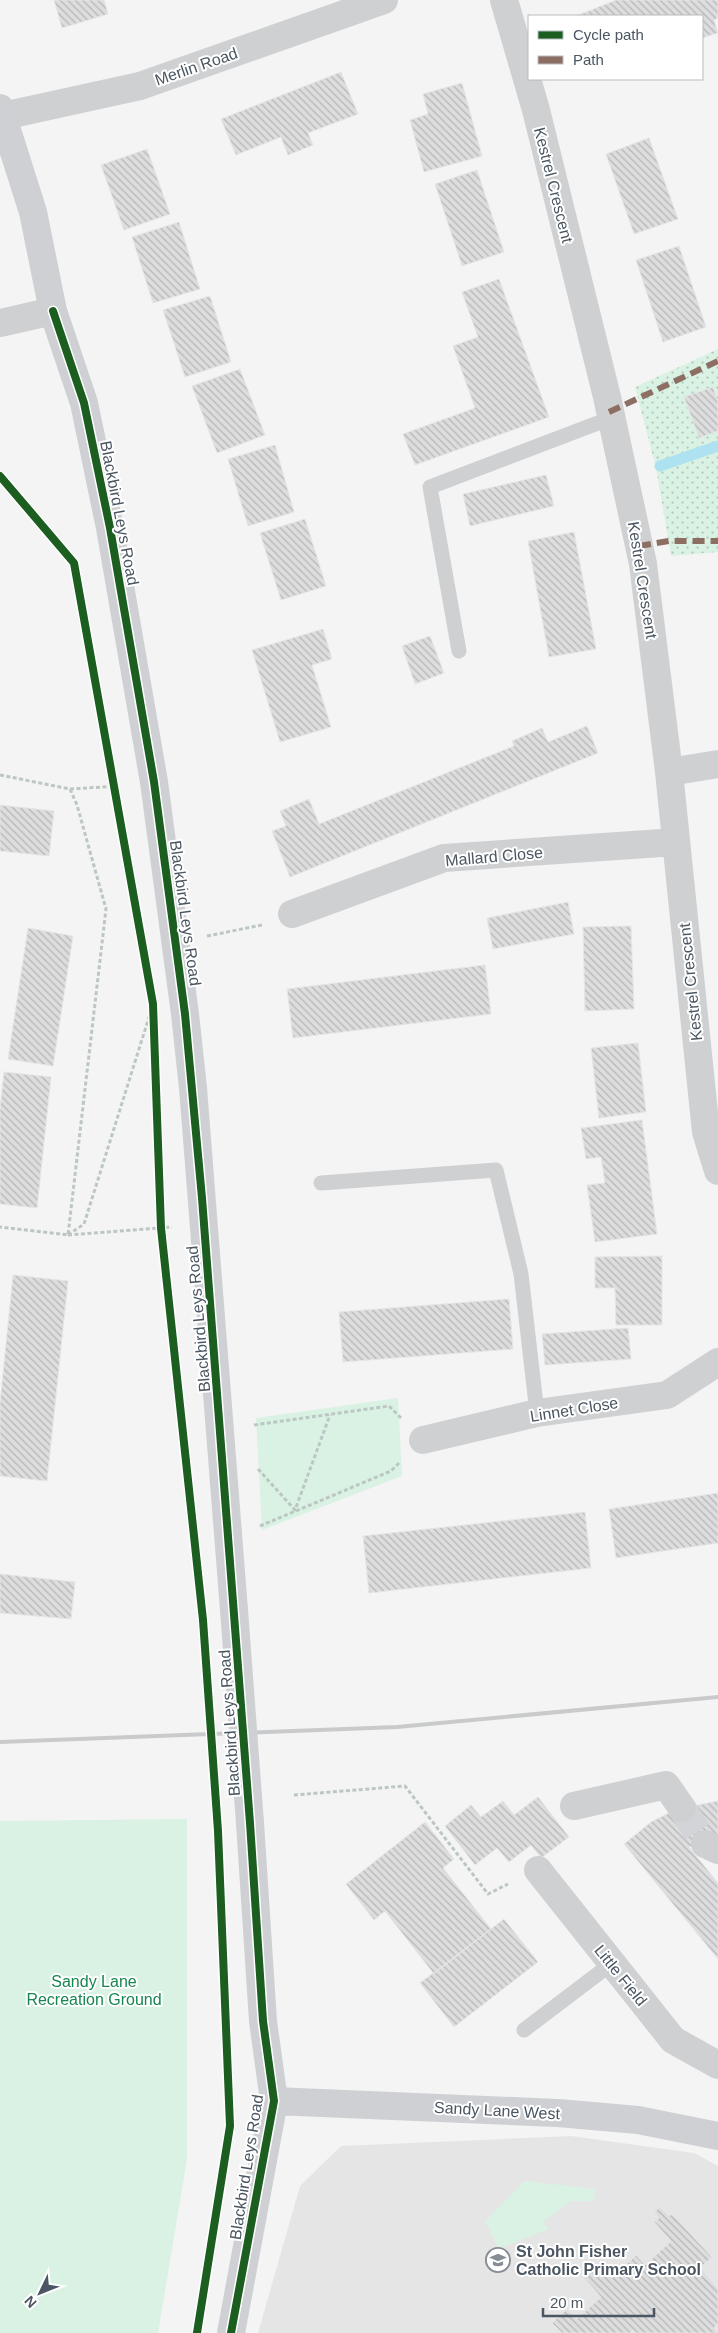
<svg xmlns="http://www.w3.org/2000/svg" width="718" height="2333" viewBox="0 0 718 2333" font-family="Arial,sans-serif">
  <style>
    .education { fill: #e6e5e6 }
    .green { fill: #d9f2e3 }
    .garden { fill: url(#garden-dots) }
    .lines { fill: none; stroke-linecap: round; stroke-linejoin: round }
    .stream { stroke: #aee2f0; stroke-width: 11 }
    .building { fill: url(#building-back-hatch); stroke: #e5e6e7 }
    .street-tunnel { stroke: #d2d4d7; stroke-width: 28; stroke-dasharray: 28 14; stroke-linecap: butt }
    .path { stroke: #bcc7c4; stroke-width: 3; stroke-dasharray: 4 2.5; stroke-linecap: butt }
    .lane { stroke: #ced0d2; stroke-width: 15 }
    .street { stroke: #ced0d2; stroke-width: 28 }
    .secondary { stroke: #ced0d4; stroke-width: 28 }
    .rail { stroke: #c9cacc; stroke-width: 4 }
    .secondary-bridge { stroke: #ced0d4; stroke-width: 28 }
    .quiet { stroke: #8d6e63; stroke-width: 6; stroke-dasharray: 12 6; stroke-linecap: butt }
    .cycleway-casing { stroke: #fff; stroke-width: 11 }
    .cycleway { stroke: #1b5e20; stroke-width: 8 }
    .labels { text-anchor: middle; stroke-width: 4; stroke-linejoin: round; paint-order: stroke }
    .street-label { font-size: 16px; fill: #4a5661; stroke: #fff }
    .park-label { font-size: 16px; fill: #17864f; stroke: #fff }
    .poi-label { font-size: 16px; font-weight: bold; fill: #4a5661; stroke: #fff; text-anchor: start }
  </style>
  <defs>
    <pattern id="garden-dots" width="8" height="8" patternUnits="userSpaceOnUse" patternTransform="scale(1.25)"><rect width="8" height="8" fill="#d9f2e3"/><path d="M2 2h.1M6 6h.1" fill="none" stroke="#b2c7bb" stroke-width="1.8" stroke-linecap="round"/></pattern>
    <pattern id="building-back-hatch" width="6" height="6" patternUnits="userSpaceOnUse" patternTransform="scale(1.25)"><rect width="6" height="6" fill="#ddddde"/><path d="M-1 5l2 2M0 0l6 6M5-1l2 2" fill="none" stroke="#b5b6b7"/></pattern>
  </defs>
  <rect width="100%" height="100%" fill="#f4f4f4"/>
  <path class="education" d="M571,2136L694,2153L718,2166V2333H258L300,2186L341,2146Z"/>
  <path class="green" d="M398,1398L402,1476L262,1530L256,1418Z
    M187,1819V2159L158,2333H0V1821Z
    M524,2181L596,2189L593,2201H571L544,2221L548,2229L499,2249L485,2221Z"/>
  <path class="garden" d="M718,349V552L671,556L656,468L635,387Z"/>
  <g class="lines">
    <path class="stream" d="M660,466L718,446"/>
  </g>
  <path class="building" d="M54,0H104L108,14L62,28Z
    M616,0H718V18L714,20L718,33L702,38V16H576Z
    M341,72L358,114L308,133L313,145L288,155L281,137L236,155L221,119Z
    M462,83L482,156L424,172L410,120L428,114L423,94Z
    M649,138L678,219L634,234L606,154Z
    M147,149L170,214L124,230L101,165Z
    M477,170L504,252L462,266L435,184Z
    M179,222L200,289L153,303L132,237Z
    M679,246L706,327L663,342L636,260Z
    M499,279L549,417L415,465L403,434L475,408L453,346L478,337L462,292Z
    M210,296L231,362L185,377L163,310Z
    M240,369L265,435L217,453L192,386Z
    M713,387L718,402V431L699,438L684,397Z
    M275,445L294,512L248,526L228,459Z
    M546,475L554,506L470,526L463,494Z
    M305,519L326,586L281,600L260,533Z
    M574,532L596,649L549,657L528,541Z
    M323,629L332,659L312,665L331,727L280,742L252,650Z
    M430,636L444,673L415,684L402,646Z
    M587,726L598,753L290,877L272,831L286,826L280,811L309,799L319,824L514,746L512,741L542,728L548,742Z
    M0,805L54,811L49,856L0,851Z
    M568,902L574,934L493,949L487,918Z
    M631,926L634,1009L585,1011L583,927Z
    M28,928L73,936L53,1066L8,1059Z
    M485,965L491,1014L293,1038L287,989Z
    M638,1043L646,1112L599,1118L591,1048Z
    M4,1072L51,1077L37,1208L0,1204V1108Z
    M642,1120L657,1234L595,1242L587,1185L605,1183L601,1157L586,1159L581,1128Z
    M662,1256V1325H616L615,1288H595V1257Z
    M13,1275L68,1281L47,1481L0,1476V1403Z
    M509,1299L513,1349L343,1362L339,1312Z
    M628,1328L631,1359L545,1365L542,1334Z
    M718,1493V1543L616,1558L609,1509Z
    M585,1512L591,1568L369,1593L363,1536Z
    M0,1574L75,1582L71,1619L0,1613Z
    M538,1797L569,1837L541,1858L531,1845L509,1862L497,1848L475,1865L445,1826L471,1805L481,1817L503,1801L514,1815Z
    M718,1801V1841L689,1847L718,1883V1959L624,1844L651,1822L677,1809Z
    M425,1822L454,1859L443,1868L491,1929L434,1974L385,1911L374,1920L346,1884Z
    M504,1919L538,1962L454,2027L420,1983Z
    M660,2207L669,2216L672,2214L712,2257L700,2268L718,2288V2324L714,2328L718,2333H635L633,2330L630,2333H562L552,2323L567,2309L577,2319L601,2297L583,2277L598,2263L612,2278L636,2255L645,2265L671,2241L654,2222L659,2218L654,2212Z"/>
  <g class="lines">
    <path class="street-tunnel" d="M682,1808L705,1844"/>
    <path class="path" d="M0,775L70,789L77,805L106,909L68,1235L0,1227
      M70,789L121,786
      M207,936L262,925
      M68,1235L84,1224L150,1014
      M68,1235L172,1227
      M254,1425L389,1406L401,1418
      M258,1469L295,1510L330,1415
      M260,1526L391,1471L399,1463
      M294,1795L405,1786L488,1894L508,1884"/>
    <path class="lane" d="M459,651L430,487L611,418
      M321,1183L496,1170L521,1274L537,1413
      M524,2030L611,1964"/>
    <path class="street" d="M504,0L536,110L607,397L643,564L669,772L706,1132L718,1171
      M3,116L140,86L384,0
      M0,323L53,311
      M669,772L718,764
      M292,914L444,858L676,842
      M423,1440L537,1413L667,1395L718,1362
      M574,1806L666,1785L682,1808
      M705,1844L718,1850
      M538,1870L673,2040L718,2065"/>
    <path class="secondary" d="M0,108L33,212L53,311L84,403L110,528L154,782L185,1014L193,1088L234,1610
      M274,2101L558,2113L638,2120L718,2136
      M231,2333L274,2101L263,2021L250,1823"/>
    <path class="rail" d="M0,1742L397,1727L718,1697"/>
    <path class="secondary-bridge" d="M234,1610L250,1823"/>
    <path class="quiet" d="M609,412L718,361
      M639,546L669,541H718"/>
    <defs>
      <path id="cycleway" d="M53,311L84,403L110,528L154,782L185,1014L202,1198L250,1823L263,2021L274,2101L231,2333
        M0,476L74,563L153,1004L161,1228L203,1620L218,1831L230,2126L197,2333"/>
    </defs>
    <use href="#cycleway" class="cycleway-casing"/>
    <use href="#cycleway" class="cycleway"/>
  </g>
  <defs>
    <symbol id="school-ring" viewBox="-11 -11 22 22"><circle r="9.5" fill="#fff" stroke="#868d94" stroke-width="1.5"/><path d="M0-5L7-2L0 1L-7-2ZM-4 1L0 2.5L4 1V4Q0 6-4 4Z" fill="#868d94"/></symbol>
  </defs>
  <g fill-rule="evenodd">
    <use href="#school-ring" x="484" y="2246" width="28" height="28"/>
  </g>
  <g class="labels">
    <g class="street-label">
      <text transform="translate(196 66) rotate(-19)" y="6">Merlin Road</text>
      <text transform="translate(554 185) rotate(76)" y="6">Kestrel Crescent</text>
      <text transform="translate(120 513) rotate(79)" y="6">Blackbird Leys Road</text>
      <text transform="translate(643 580) rotate(81)" y="6">Kestrel Crescent</text>
      <text transform="translate(494 856) rotate(-5)" y="6">Mallard Close</text>
      <text transform="translate(186 913) rotate(82)" y="6">Blackbird Leys Road</text>
      <text transform="translate(690 982) rotate(-96)" y="6">Kestrel Crescent</text>
      <text transform="translate(198 1319) rotate(-95)" y="6">Blackbird Leys Road</text>
      <text transform="translate(574 1409) rotate(-9)" y="6">Linnet Close</text>
      <text transform="translate(229 1723) rotate(-94)" y="6">Blackbird Leys Road</text>
      <text transform="translate(621 1975) rotate(51)" y="6">Little Field</text>
      <text transform="translate(497 2110) rotate(3)" y="6">Sandy Lane West</text>
      <text transform="translate(246 2167) rotate(-81)" y="6">Blackbird Leys Road</text>
    </g>
    <g class="park-label">
      <text x="94" y="1987">Sandy Lane<tspan x="94" dy="18">Recreation Ground</tspan></text>
    </g>
    <g class="poi-label">
      <text x="516" y="2257">St John Fisher<tspan x="516" dy="18">Catholic Primary School</tspan></text>
    </g>
  </g>
  <rect x="528" y="15" width="175" height="65" fill="#ffffff" stroke="#b7bbc0"/>
  <rect x="538" y="31" width="25" height="8" fill="#1b5e20" stroke="#b7bbc0"/>
  <text x="573" y="40" font-size="15" fill="#4a5661">Cycle path</text>
  <rect x="538" y="56" width="25" height="8" fill="#8d6e63" stroke="#b7bbc0"/>
  <text x="573" y="65" font-size="15" fill="#4a5661">Path</text>
  <g transform="translate(40 2293) rotate(227)" stroke="#ffffff" stroke-width="4" paint-order="stroke">
  <path d="M0-4L9 19L0 12L-9 19Z" fill="#4a5661"/>
  <text y="-8" font-size="14" font-weight="bold" text-anchor="middle" fill="#4a5661">N</text>
  </g>
  <path d="M543 2308v8h111v-8" fill="none" stroke="#4a5661" stroke-width="2.5"/>
  <text x="550" y="2308" font-size="15" fill="#4a5661" stroke="#ffffff" stroke-width="4" paint-order="stroke">20 m</text>
</svg>
